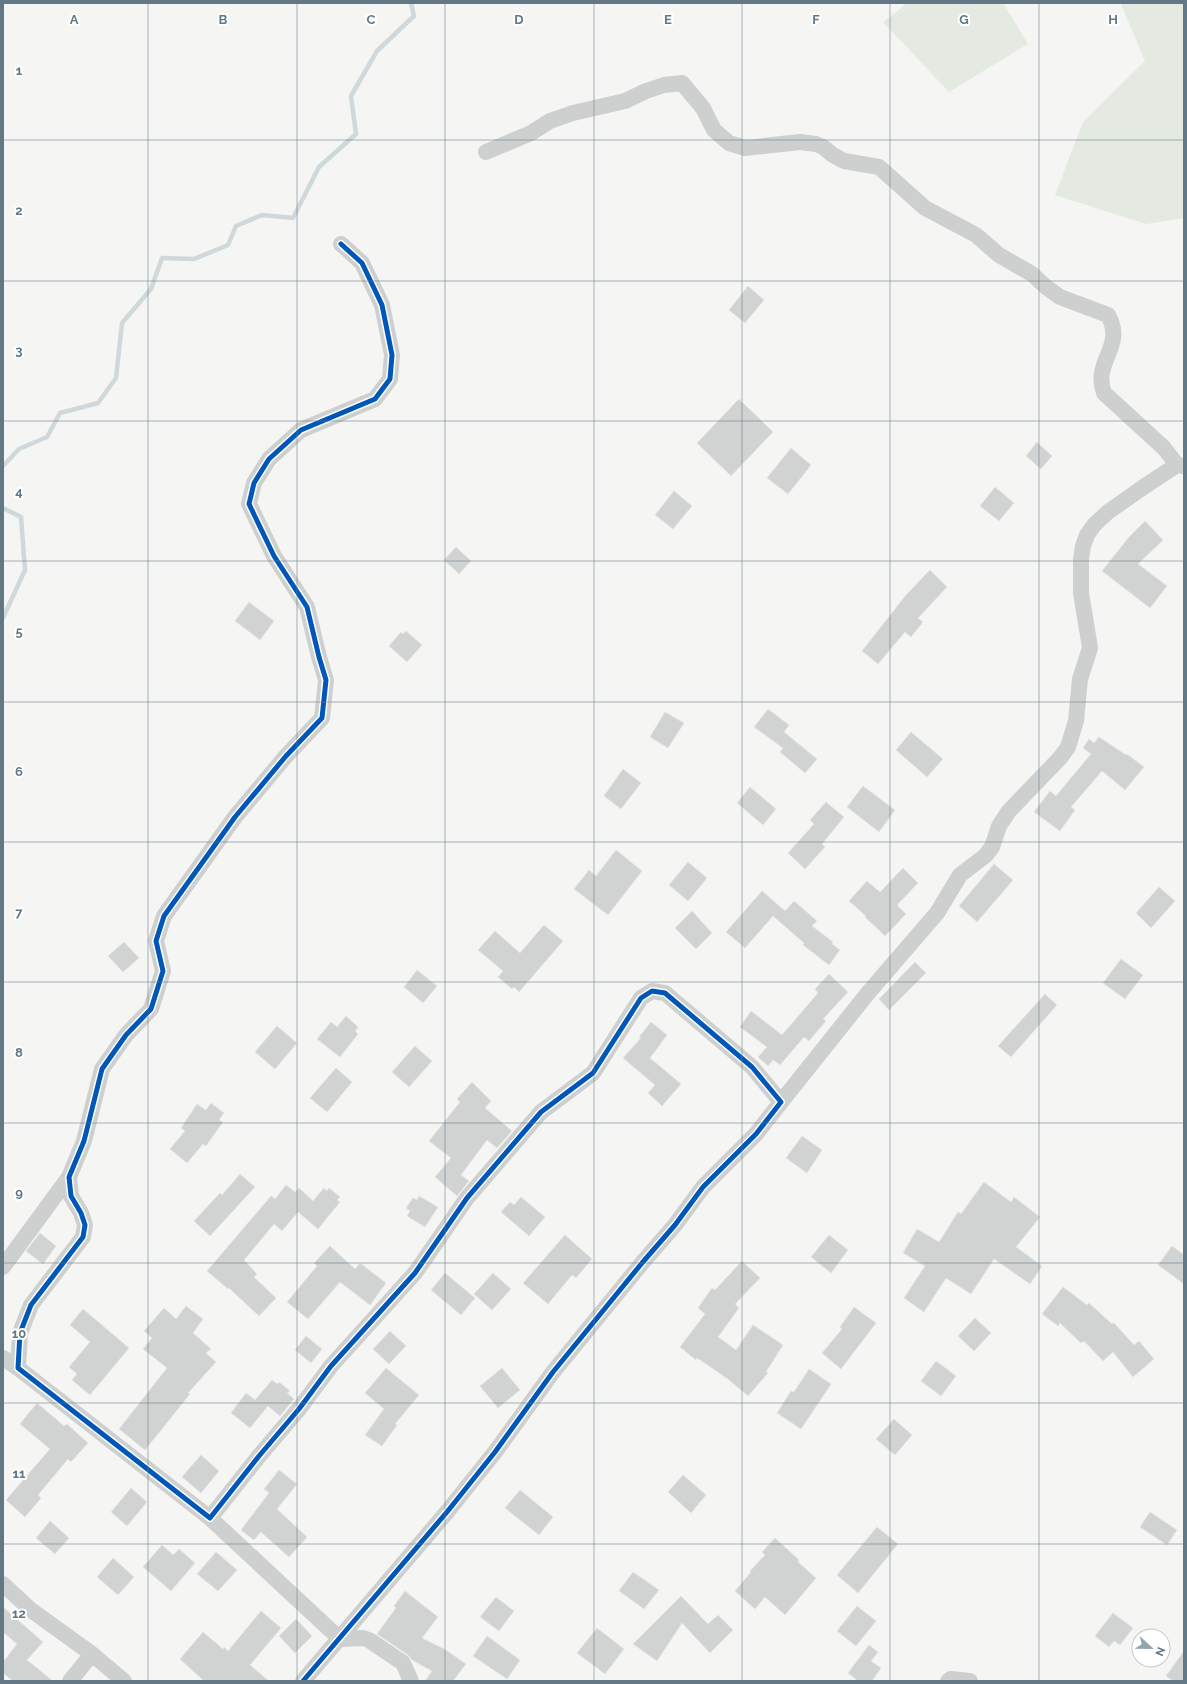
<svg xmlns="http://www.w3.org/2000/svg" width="1187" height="1684" viewBox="0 0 1187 1684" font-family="Raleway,sans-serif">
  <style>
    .green { fill: #e4e9e1 }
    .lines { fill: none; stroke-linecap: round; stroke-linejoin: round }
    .stream { stroke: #cfd8db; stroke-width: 4.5 }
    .building { fill: #d1d2d2; stroke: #e4e4e3 }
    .minor { stroke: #ced0d0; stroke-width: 16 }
    .cycleway-casing { stroke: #fff; stroke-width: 8 }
    .cycleway { stroke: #0057b8; stroke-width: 5 }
    .grid { fill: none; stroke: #627886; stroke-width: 1; stroke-opacity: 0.55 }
    .grid-label { font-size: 13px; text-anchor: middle; font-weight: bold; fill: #627886; stroke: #fff; stroke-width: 4; stroke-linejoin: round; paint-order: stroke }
  </style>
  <rect width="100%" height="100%" fill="#f5f5f3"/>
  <path class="green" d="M904,3H1003L1028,44L949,92L883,22L904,6Z
    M1119,3H1184V218L1146,224L1055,195L1083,122L1145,61L1121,4Z"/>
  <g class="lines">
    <path class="stream" d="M3,466L19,449L47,437L60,413L98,403L116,378L122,323L151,289L162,258L194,259L228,245L236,226L262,215L293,218L319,167L356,134L351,96L377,51L414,16L411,3
      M3,508L21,517L25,570L3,618"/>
  </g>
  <path class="building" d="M748,286L764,300L745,323L729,310Z
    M739,399L773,432L731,476L697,443Z
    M1037,442L1052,456L1041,469L1026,456Z
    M791,448L811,465L788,494L767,478Z
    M995,487L1014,503L999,521L980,506Z
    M674,491L692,506L673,529L655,515Z
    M1145,521L1163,540L1138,564L1167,586L1150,608L1102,571L1129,537Z
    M456,547L471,561L459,574L444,560Z
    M930,570L947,587L918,618L923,622L911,637L905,632L878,664L862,651L906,595Z
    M249,602L274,621L260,640L235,621Z
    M406,631L422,645L407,662L389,646L401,632L403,634Z
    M768,709L789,725L784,732L817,759L805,773L780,752L783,748L754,727Z
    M665,712L684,723L668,748L650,737Z
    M911,732L943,759L927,777L896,750Z
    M1099,737L1126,755L1127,754L1144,767L1125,790L1102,771L1071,807L1075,810L1060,831L1034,812L1050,791L1056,796L1091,754L1083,748L1089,739L1094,743Z
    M623,769L641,783L621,809L604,796Z
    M863,786L895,810L879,832L847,807Z
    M750,787L776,809L763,825L737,803Z
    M826,802L844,817L822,844L825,847L805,869L788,853L814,824L810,820Z
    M616,850L642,871L608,915L574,889L589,870L596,876Z
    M688,862L707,878L688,901L669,885Z
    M994,864L1013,880L977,922L959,906Z
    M903,868L918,883L897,905L906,914L885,936L865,917L866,916L849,901L867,881L880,892Z
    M1159,887L1175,901L1151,928L1136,913Z
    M762,891L785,911L794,901L817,921L812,926L833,942L832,944L840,950L829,965L803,945L804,943L773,916L745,948L726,932Z
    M692,911L712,933L696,949L675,928Z
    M544,925L563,941L519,992L514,987L512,989L498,977L503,971L478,950L495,931L520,953Z
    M124,942L139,958L123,972L108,956Z
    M1121,959L1143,975L1125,999L1103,983Z
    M915,962L926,973L889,1010L879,999Z
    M417,970L437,986L423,1003L404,987Z
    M829,974L848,992L823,1019L826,1021L809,1041L804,1037L780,1065L773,1060L768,1066L758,1057L767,1047L740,1027L751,1011L782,1035L818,993L815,989Z
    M1045,994L1057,1005L1011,1057L998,1046Z
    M346,1016L358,1027L355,1031L358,1034L340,1057L317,1039L331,1022L337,1027Z
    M651,1022L667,1035L650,1058L681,1084L662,1106L648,1093L655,1085L623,1058L641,1038L639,1037Z
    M277,1026L297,1043L275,1069L255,1052Z
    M415,1046L432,1061L409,1087L392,1072Z
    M336,1068L352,1082L327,1112L310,1098Z
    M472,1082L491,1101L485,1108L512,1131L497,1148L487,1140L461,1175L469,1181L457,1196L435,1177L451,1158L429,1141L460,1102L457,1099Z
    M211,1103L224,1113L219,1120L223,1122L206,1146L203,1144L187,1163L170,1149L185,1131L181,1128L197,1104L206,1110Z
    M802,1136L822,1150L807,1173L786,1158Z
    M240,1174L255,1187L210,1236L194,1221L220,1193L222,1195Z
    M984,1182L1011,1202L1014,1197L1040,1217L1016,1247L1042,1266L1030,1284L994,1259L971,1294L946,1278L924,1312L904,1298L925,1266L903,1253L917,1229L939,1242L958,1212L961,1214Z
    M286,1185L295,1192L299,1188L313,1201L324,1188L327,1191L329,1188L340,1197L337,1200L340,1202L318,1229L298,1212L282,1231L274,1224L244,1260L257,1274L254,1277L276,1298L259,1316L229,1288L228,1289L207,1271L271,1196L275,1199Z
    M419,1196L438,1207L425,1227L407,1216L410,1211L406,1208L413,1198L417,1200Z
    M521,1197L545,1217L529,1236L501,1212L510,1202L514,1205Z
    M40,1233L56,1246L43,1264L26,1251Z
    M565,1235L592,1259L576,1278L572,1275L548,1304L523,1283Z
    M829,1235L848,1250L831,1273L811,1257Z
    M330,1246L355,1269L360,1263L386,1283L370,1305L340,1282L308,1319L287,1302L317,1266L314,1263Z
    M1172,1246L1184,1255V1284L1158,1265Z
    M742,1261L760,1278L735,1304L739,1308L718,1337L736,1350L753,1325L783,1345L766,1372L768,1373L748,1396L728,1379L697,1358L696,1360L680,1347L705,1314L698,1308L712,1288L715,1290Z
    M445,1273L475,1298L461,1315L431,1290Z
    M493,1273L511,1289L492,1310L474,1294Z
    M1063,1287L1087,1305L1089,1303L1112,1324L1114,1323L1134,1345L1139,1341L1154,1359L1133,1377L1113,1352L1103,1361L1084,1341L1081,1343L1060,1323L1058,1326L1042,1314Z
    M186,1306L203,1319L193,1333L211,1349L206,1353L216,1362L188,1393L190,1394L145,1450L119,1429L167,1368L143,1349L152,1338L144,1331L164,1308L176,1319Z
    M854,1307L876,1323L841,1369L822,1353L842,1329L840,1327Z
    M83,1309L129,1348L90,1395L72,1380L77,1374L69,1367L90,1342L70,1325Z
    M975,1318L991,1333L974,1351L958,1336Z
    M390,1331L406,1346L389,1364L373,1349Z
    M306,1336L322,1349L311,1363L295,1350Z
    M936,1361L956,1376L941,1396L921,1381Z
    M386,1368L419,1395L395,1424L397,1425L382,1446L365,1435L384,1409L365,1393Z
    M502,1368L520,1390L498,1408L480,1386Z
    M809,1369L831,1384L801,1429L777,1413L791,1391L794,1392Z
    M272,1380L277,1384L279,1382L290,1391L287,1393L294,1399L280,1416L268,1406L250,1428L231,1413L246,1393L255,1400Z
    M37,1403L64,1426L67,1424L88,1443L71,1462L68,1459L38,1495L41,1498L25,1517L6,1500L50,1449L20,1424Z
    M894,1419L912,1435L895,1455L876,1439Z
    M201,1455L219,1471L201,1493L182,1477Z
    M279,1470L297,1484L277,1509L307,1537L289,1557L261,1532L254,1540L241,1530L269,1493L264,1489Z
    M683,1475L706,1495L691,1513L668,1492Z
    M131,1488L147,1502L127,1526L111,1512Z
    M520,1490L553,1517L539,1535L505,1508Z
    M1150,1512L1177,1530L1167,1545L1140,1527Z
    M50,1521L69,1538L55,1554L36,1538Z
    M877,1527L898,1544L858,1593L837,1575Z
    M775,1538L799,1560L798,1562L816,1578L785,1615L765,1597L755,1609L735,1591L751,1572L750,1571L765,1555L762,1552Z
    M162,1545L173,1555L179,1549L195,1563L171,1591L143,1567Z
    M216,1552L237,1570L218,1591L197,1574Z
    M113,1558L134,1577L118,1595L97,1577Z
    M633,1572L659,1590L644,1609L619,1591Z
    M405,1591L438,1617L422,1638L446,1650L466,1664L453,1681H425L432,1671L412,1660L408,1655L377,1634L396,1608L394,1606Z
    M681,1596L708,1624L718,1615L733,1630L710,1653L682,1623L657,1661L633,1644Z
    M496,1597L514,1611L499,1631L480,1617Z
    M857,1606L876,1621L856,1646L837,1631Z
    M3,1607L43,1642L27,1660L53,1681H13L3,1673V1662L17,1644L3,1632Z
    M261,1611L281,1628L250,1665L269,1681H204L180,1659L203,1632L223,1649L224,1647L228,1651Z
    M1113,1613L1133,1628L1120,1645L1114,1641L1109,1647L1095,1636Z
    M296,1619L312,1636L295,1653L279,1636Z
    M597,1628L624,1649L605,1674L577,1653Z
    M487,1636L520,1660L507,1679L473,1656Z
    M869,1645L878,1652L871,1661L881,1668L872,1681H858L848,1673Z
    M1184,1651V1681H1173L1166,1676Z"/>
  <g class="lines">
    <path class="minor" d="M486,152L531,133L550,121L573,113L625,101L646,91L664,85L682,83L703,108L714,130L729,143L745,148L800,142L816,144L823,147L833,155L844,161L879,167L925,208L976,235L999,255L1032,274L1046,287L1060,297L1108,315C1126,347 1092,361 1104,393L1164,448L1177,465
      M781,1102L868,993L937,913L960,875L985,856L992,847L999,826L1009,811L1060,758L1068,747L1076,721L1080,679L1090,648L1081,593V559L1083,546L1087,535L1094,525L1108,512L1145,486L1177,465L1184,466
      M3,1267L69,1177
      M3,1358L18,1368
      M210,1518L340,1639L363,1638L369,1640L403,1663L411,1681
      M3,1584L31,1610L92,1654L124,1681
      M70,1681L92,1654
      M303,1681L447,1512L495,1452L553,1372L642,1263L675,1225L703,1187L756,1134L781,1102L752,1067L665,993L652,991L641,998L593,1073L541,1112L467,1198L415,1273L331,1366L299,1409L259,1456L210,1518L18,1368L20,1333L31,1305L83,1237L85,1225L81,1213L71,1196L69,1177L84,1141L102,1069L126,1035L151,1009L163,971L156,941L164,916L235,817L286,756L322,718L326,680L319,657L307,607L274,556L249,504L254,483L269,459L301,430L375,399L390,379L392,355L382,305L362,263L341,244
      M948,1681L951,1679L970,1681"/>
    <defs>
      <path id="cycleway" d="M303,1681L447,1512L495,1452L553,1372L642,1263L675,1225L703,1187L756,1134L781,1102L752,1067L665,993L652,991L641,998L593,1073L541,1112L467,1198L415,1273L331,1366L299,1409L259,1456L210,1518L18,1368L20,1333L31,1305L83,1237L85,1225L81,1213L71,1196L69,1177L84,1141L102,1069L126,1035L151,1009L163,971L156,941L164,916L235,817L286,756L322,718L326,680L319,657L307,607L274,556L249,504L254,483L269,459L301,430L375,399L390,379L392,355L382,305L362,263L341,244"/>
    </defs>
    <use href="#cycleway" class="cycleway-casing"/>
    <use href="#cycleway" class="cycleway"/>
  </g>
  <path class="grid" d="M148,3V1681M297,3V1681M445,3V1681M594,3V1681M742,3V1681M890,3V1681M1039,3V1681M3,140H1184M3,281H1184M3,421H1184M3,561H1184M3,702H1184M3,842H1184M3,982H1184M3,1123H1184M3,1263H1184M3,1403H1184M3,1544H1184"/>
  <g class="grid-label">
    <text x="74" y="24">A</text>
    <text x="223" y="24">B</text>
    <text x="371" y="24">C</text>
    <text x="519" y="24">D</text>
    <text x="668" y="24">E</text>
    <text x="816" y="24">F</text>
    <text x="964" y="24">G</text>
    <text x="1113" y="24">H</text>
    <text x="19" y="75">1</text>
    <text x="19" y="215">2</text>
    <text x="19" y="355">3</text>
    <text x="19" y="496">4</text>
    <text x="19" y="636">5</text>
    <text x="19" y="776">6</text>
    <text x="19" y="917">7</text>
    <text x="19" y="1057">8</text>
    <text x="19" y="1197">9</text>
    <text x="19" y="1338">10</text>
    <text x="19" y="1478">11</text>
    <text x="19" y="1618">12</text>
  </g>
  <rect width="1187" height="1684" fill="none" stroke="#627886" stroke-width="8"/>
  <g transform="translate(1151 1648) rotate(112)"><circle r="19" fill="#ffffff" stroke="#c0c9cf"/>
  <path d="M0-3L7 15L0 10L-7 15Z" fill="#95a4ac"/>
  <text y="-6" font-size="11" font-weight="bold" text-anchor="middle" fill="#627886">N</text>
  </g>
</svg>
